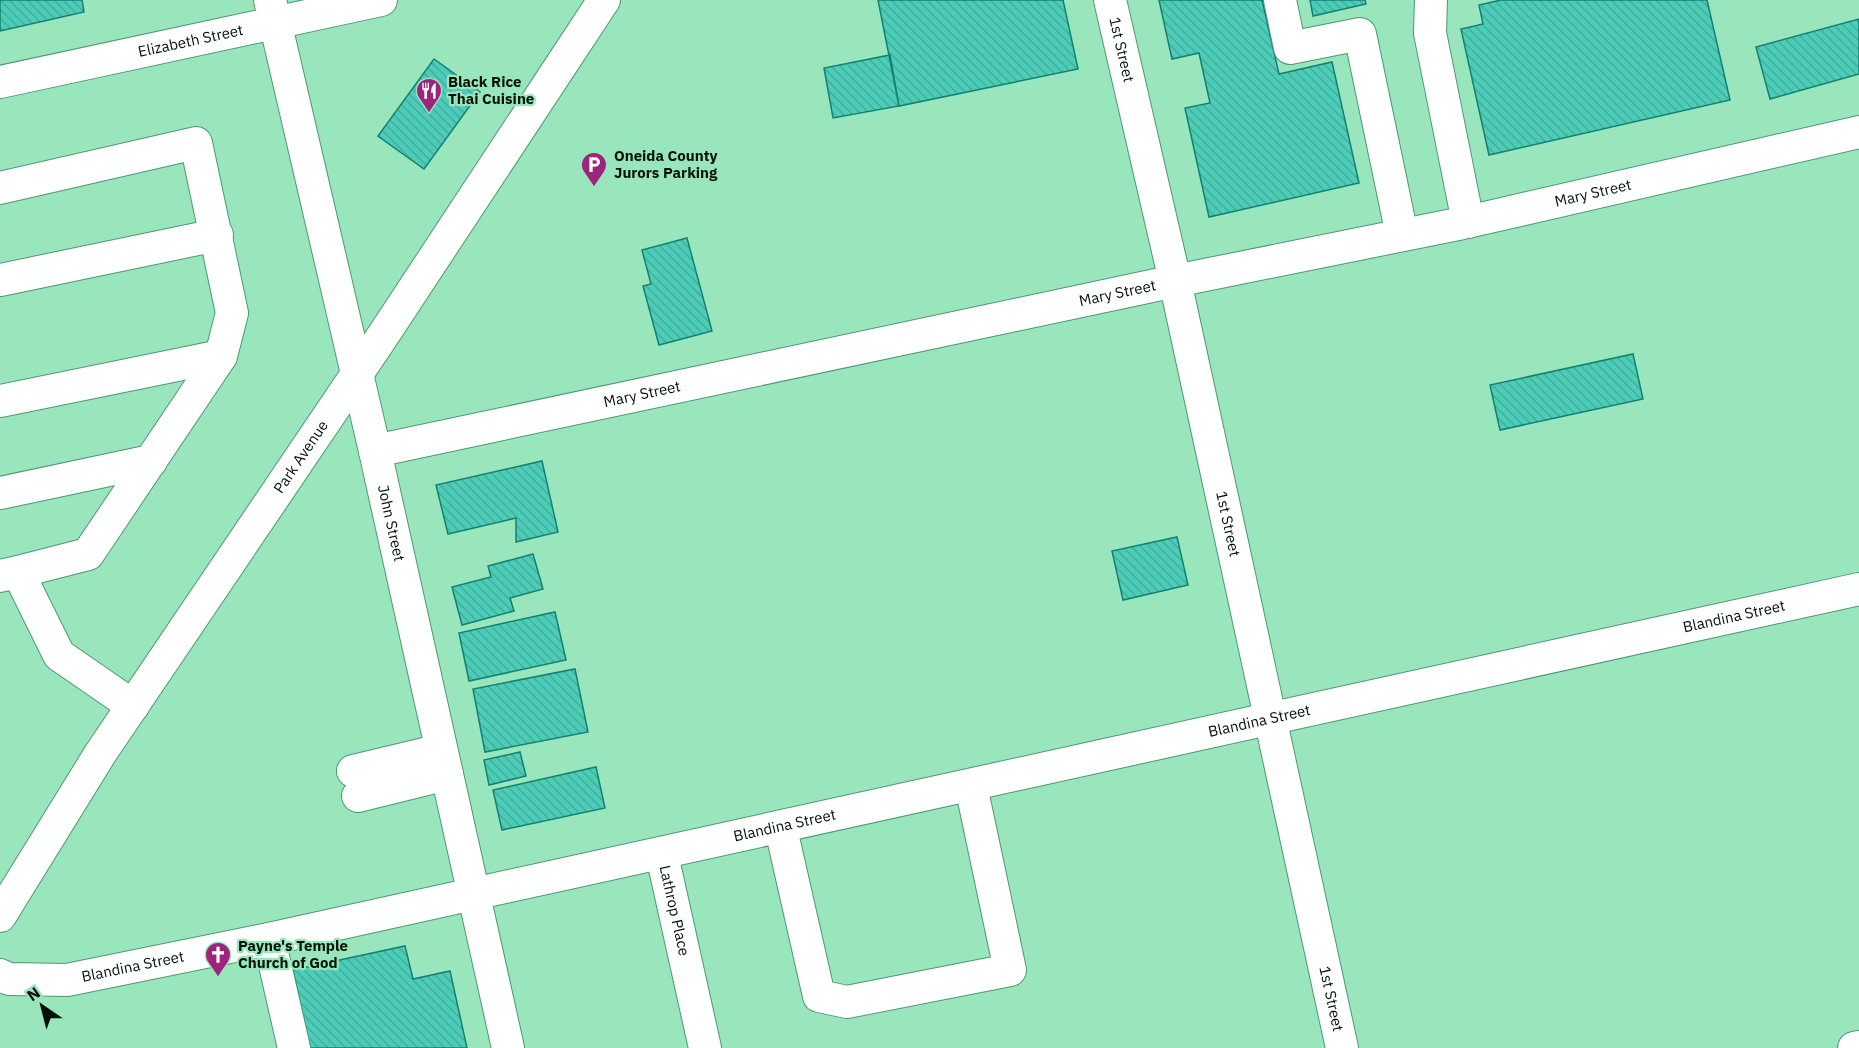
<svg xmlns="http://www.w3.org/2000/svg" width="1859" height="1048" viewBox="0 0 1859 1048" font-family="'IBM Plex Sans',sans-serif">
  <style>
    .building { fill: url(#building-back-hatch); stroke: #138172; stroke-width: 1.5 }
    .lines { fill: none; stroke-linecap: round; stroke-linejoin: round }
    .minor-casing { stroke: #4d9873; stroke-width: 34 }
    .minor { stroke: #fff; stroke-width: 32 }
    .labels { text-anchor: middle; stroke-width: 4.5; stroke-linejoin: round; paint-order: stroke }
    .street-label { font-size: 15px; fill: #001208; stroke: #99e5bc }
    .poi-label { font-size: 15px; font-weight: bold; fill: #001208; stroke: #99e5bc; text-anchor: start }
  </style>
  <defs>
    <pattern id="building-back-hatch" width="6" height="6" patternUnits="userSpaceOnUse" patternTransform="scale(1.5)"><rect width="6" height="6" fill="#4dcdb8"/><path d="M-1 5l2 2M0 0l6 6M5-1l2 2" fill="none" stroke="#41af9d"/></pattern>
  </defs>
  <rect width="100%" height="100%" fill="#99e5bc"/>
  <path class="building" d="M0,0H82L84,12L0,31Z
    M878,0H1063L1078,69L899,106Z
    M1159,0H1262L1279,74L1332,62L1359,183L1209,217L1185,108L1210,103L1199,53L1172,59Z
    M1310,0H1365L1366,4L1313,16Z
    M1501,0H1707L1730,100L1489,155L1461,29L1483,24L1479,5Z
    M1859,19V74L1770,99L1756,47Z
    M890,55L899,106L833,118L824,68Z
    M434,59L480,92L424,169L378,136Z
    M687,238L712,331L659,345L643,286L651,284L642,250Z
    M1633,354L1643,399L1500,430L1490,385Z
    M542,461L558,532L516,542V518L448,534L436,485Z
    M1177,537L1188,585L1123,600L1112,551Z
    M533,554L543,589L510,598L514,611L462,625L452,587L491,577L488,566Z
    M555,612L566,660L469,681L459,633Z
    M575,669L588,732L485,752L473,689Z
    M520,752L526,776L489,785L484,760Z
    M596,767L605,808L502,830L493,790Z
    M405,946L413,979L450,971L467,1048H310L293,970Z"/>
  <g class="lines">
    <defs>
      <g id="minor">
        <path id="s1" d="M270,0L375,451L508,1048"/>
        <path id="s2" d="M1110,0L1175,281L1342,1048"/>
        <path d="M1280,0L1290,48L1360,34L1402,235"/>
        <path d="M1431,0L1430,33L1468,222"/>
        <path id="s3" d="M0,82L381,0"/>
        <path d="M0,188L196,143L232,313L221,356L88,554L18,572"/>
        <path d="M0,280L217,235"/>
        <path d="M0,401L221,356"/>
        <path id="s4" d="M375,451L1175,281L1463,223L1859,132"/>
        <path d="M0,493L151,461"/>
        <path d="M0,576L18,572L59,655L133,706"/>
        <path d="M353,771L441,750"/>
        <path d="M358,796L447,774"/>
        <path d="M781,829L819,996L847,1002L1010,970L971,786"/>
        <path id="s5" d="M662,855L705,1048"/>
        <path id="s6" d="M0,916L100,754L382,337L604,0"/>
        <path d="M269,939L294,1048"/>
        <path id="s7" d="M0,975L9,979L67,980L269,939L1859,589"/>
        <path d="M1854,1048L1859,1047"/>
      </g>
    </defs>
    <use href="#minor" class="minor-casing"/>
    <use href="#minor" class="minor"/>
  </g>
  <defs>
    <symbol id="restaurant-pin" viewBox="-11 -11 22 30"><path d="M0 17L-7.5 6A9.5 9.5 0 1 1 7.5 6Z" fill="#9c247d" stroke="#99e5bc"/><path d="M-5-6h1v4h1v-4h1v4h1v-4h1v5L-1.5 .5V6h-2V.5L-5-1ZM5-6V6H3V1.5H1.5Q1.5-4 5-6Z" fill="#fff"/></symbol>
    <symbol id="parking-pin" viewBox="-11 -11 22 30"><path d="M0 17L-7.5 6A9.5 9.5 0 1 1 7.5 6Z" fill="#9c247d" stroke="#99e5bc"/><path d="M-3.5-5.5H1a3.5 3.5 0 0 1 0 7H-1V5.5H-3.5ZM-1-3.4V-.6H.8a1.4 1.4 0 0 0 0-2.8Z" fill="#fff"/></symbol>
    <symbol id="church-pin" viewBox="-11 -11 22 30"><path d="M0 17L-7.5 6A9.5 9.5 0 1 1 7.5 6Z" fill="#9c247d" stroke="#99e5bc"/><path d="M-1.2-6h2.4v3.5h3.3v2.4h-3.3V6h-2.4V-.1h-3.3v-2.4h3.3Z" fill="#fff"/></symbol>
  </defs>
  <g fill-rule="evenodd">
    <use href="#restaurant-pin" x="414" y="76" width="30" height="40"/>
    <use href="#parking-pin" x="579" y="150" width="30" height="40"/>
    <use href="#church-pin" x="203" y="940" width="30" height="40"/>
  </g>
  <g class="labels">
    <g class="street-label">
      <text dy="5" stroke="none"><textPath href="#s3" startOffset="195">Elizabeth Street</textPath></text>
      <text dy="5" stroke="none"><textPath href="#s2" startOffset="51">1st Street</textPath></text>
      <text dy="5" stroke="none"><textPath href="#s4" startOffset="1245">Mary Street</textPath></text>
      <text dy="5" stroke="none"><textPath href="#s4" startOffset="759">Mary Street</textPath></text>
      <text dy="5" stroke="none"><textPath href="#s4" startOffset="273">Mary Street</textPath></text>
      <text dy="5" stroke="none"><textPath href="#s6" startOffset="549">Park Avenue</textPath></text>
      <text dy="5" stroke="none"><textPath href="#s1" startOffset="537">John Street</textPath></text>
      <text dy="5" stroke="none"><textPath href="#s2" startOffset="537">1st Street</textPath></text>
      <text dy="5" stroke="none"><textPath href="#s7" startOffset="1774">Blandina Street</textPath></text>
      <text dy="5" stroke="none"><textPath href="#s7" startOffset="1288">Blandina Street</textPath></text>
      <text dy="5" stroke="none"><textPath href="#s7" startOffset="802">Blandina Street</textPath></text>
      <text dy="5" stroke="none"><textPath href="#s5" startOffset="57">Lathrop Place</textPath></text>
      <text dy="5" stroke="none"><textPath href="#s7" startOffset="135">Blandina Street</textPath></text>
      <text dy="5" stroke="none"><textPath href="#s2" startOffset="1023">1st Street</textPath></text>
    </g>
    <g class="poi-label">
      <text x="448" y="87">Black Rice<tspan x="448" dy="17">Thai Cuisine</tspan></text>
      <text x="614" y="161">Oneida County<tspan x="614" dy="17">Jurors Parking</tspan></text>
      <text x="238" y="951">Payne's Temple<tspan x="238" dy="17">Church of God</tspan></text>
    </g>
  </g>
  <g transform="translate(42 1006) rotate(325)" stroke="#99e5bc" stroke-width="4.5" paint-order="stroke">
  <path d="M0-4.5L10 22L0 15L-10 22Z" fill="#001208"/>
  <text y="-9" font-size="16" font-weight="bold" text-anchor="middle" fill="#001208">N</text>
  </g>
</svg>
